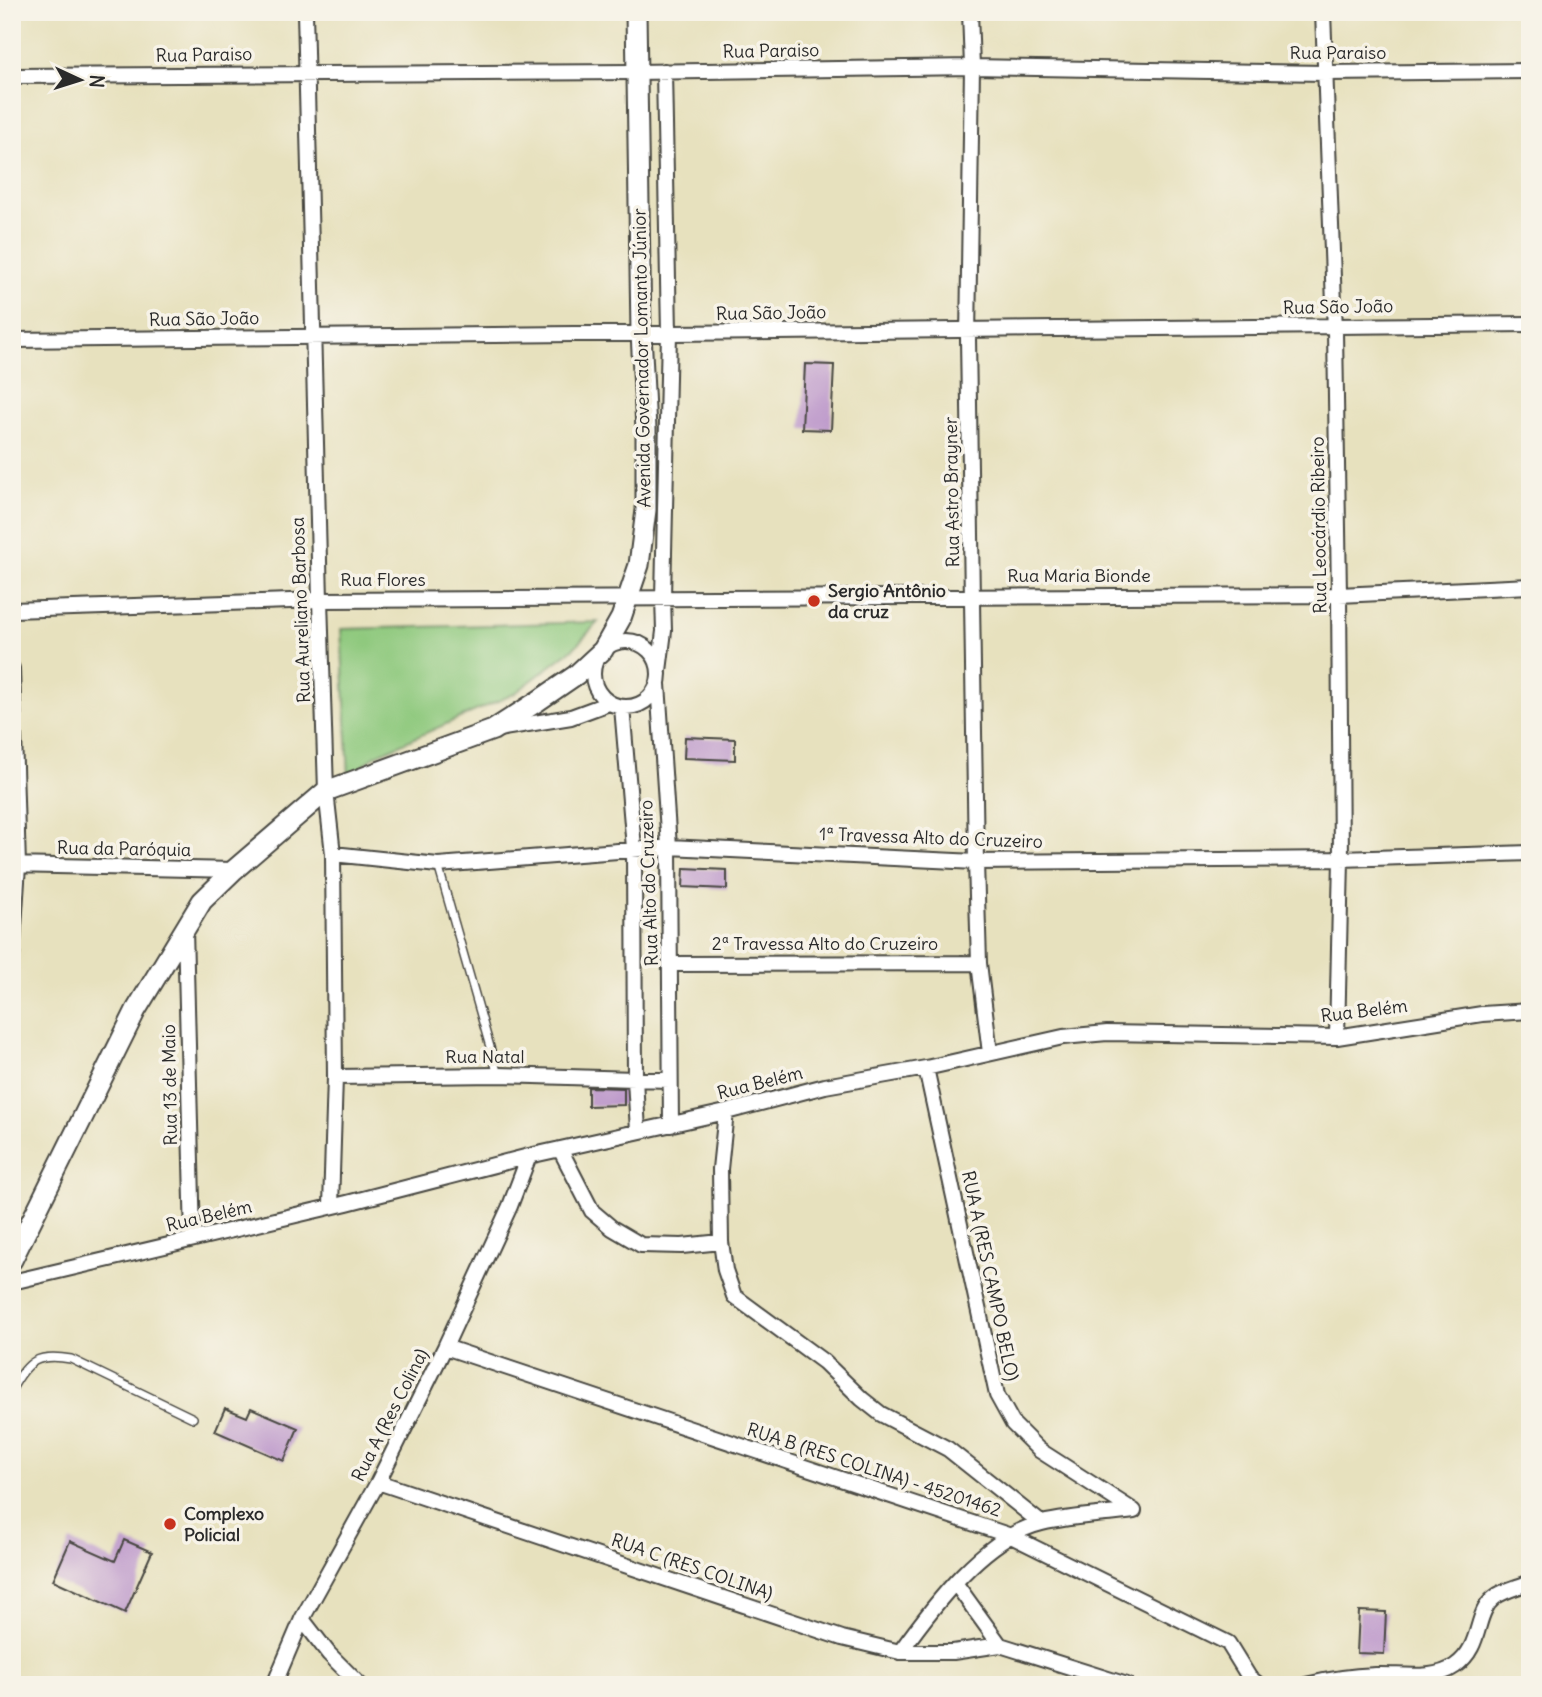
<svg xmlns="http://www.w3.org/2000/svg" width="1542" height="1697" viewBox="0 0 1542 1697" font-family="Delius,sans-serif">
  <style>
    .green { fill: #8fc97e; stroke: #5d7a54; stroke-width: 2 }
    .building { fill: #bd99cb }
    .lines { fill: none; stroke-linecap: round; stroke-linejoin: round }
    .lane-casing { stroke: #474641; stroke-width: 10 }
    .street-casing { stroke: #474641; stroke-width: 18 }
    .secondary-casing { stroke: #474641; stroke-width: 23 }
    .lane { stroke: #fff; stroke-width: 7 }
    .street { stroke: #fff; stroke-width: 14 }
    .secondary { stroke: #fff; stroke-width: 19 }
    .poi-dot { fill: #c8321e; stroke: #f7f3e8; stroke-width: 2.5 }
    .labels { text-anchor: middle; stroke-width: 7; stroke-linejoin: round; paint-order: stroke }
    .street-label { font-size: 18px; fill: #2b2b2b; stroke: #f7f3e8 }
    .poi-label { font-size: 18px; font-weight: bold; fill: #2b2b2b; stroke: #f7f3e8; text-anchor: start }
  </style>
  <rect width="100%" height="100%" fill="#f7f3e8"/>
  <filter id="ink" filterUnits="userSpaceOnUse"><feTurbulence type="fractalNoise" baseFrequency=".0143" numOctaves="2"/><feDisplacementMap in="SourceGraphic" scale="14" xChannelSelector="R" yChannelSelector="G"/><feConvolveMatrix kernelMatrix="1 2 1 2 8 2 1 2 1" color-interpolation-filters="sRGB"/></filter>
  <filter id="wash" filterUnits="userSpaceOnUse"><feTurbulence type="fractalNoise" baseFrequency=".00686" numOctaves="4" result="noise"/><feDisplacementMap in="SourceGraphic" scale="28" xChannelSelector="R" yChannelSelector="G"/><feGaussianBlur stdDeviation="1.57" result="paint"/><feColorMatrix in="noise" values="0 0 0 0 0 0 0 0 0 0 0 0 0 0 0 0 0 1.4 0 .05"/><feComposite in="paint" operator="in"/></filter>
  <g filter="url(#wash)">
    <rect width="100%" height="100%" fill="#e7e1be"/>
    <path class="green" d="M598,622L574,648L514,694L376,755L349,777L341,629Z"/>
    <g id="blocks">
      <path class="building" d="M805,364L834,365L831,430L802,429Z
        M685,737L735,739V760L684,758Z
        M684,868L727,870V889L683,887Z
        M588,1087L624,1088V1105L588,1106Z
        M225,1408L247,1417L251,1408L298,1428L284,1461L215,1431Z
        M124,1540L152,1552L125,1613L53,1580L70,1541L115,1561Z
        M1359,1611L1386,1612L1384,1654L1357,1653Z"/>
    </g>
  </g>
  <g filter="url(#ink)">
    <use href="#blocks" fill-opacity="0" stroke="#474641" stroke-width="2"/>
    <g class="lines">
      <defs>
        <path id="lane" d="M438,865L498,1075
          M12,1389C28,1360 38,1353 71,1359L193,1418"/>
        <path id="street" d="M305,12L320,600L326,791L333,854L335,1077L331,1206
          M970,12L972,67L968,338L976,862L979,963L990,1053
          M1323,12L1335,331L1339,595L1341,859L1337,1037
          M12,76L636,72L972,67L1325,73L1530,71
          M12,340L1530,324
          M12,610L320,600L1339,595L1530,586
          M593 674a33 33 0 1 1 66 0a33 33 0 1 1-66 0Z
          M12,668L18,866L12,957
          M659,671L664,631L663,597L669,333L664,71
          M658,684L669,847L671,1125
          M622,707L634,848L635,1079L638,1131
          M498,729L571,717L609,703
          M333,854L438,865L669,847L976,862L1341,859L1530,853
          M12,865L234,870
          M185,929L193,1239
          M671,964L979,963
          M926,1068L997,1395L1013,1424L1039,1450L1134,1511
          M335,1077L498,1075L669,1080
          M726,1112L720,1169L721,1242L725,1270L734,1296L824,1362L862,1399L881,1414L948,1449L1041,1523
          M560,1149L592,1211L612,1228L641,1245L682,1246L721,1242
          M12,1282L347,1203L529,1156L726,1112L825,1086L926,1068L1063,1037L1107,1033L1337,1037L1482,1014L1530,1011
          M445,1347L1011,1536L1228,1643L1249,1677L1259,1685
          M378,1482L842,1638L900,1652H953L1000,1645
          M956,1584L1000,1645L1127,1685
          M302,1619L329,1654L360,1685
          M900,1652C933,1606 985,1536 1042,1523C1072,1516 1104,1515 1134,1511
          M274,1685L302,1619L378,1482L445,1347L510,1206L529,1156
          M1306,1685C1329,1679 1352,1676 1376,1675C1401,1674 1434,1681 1455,1666C1484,1645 1473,1614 1495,1597C1504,1590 1519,1587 1530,1582"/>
        <path id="secondary" d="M12,1260L136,1010L202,901L234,870L326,791L493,730L538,701L576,675L603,650L621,618L639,565L646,510V429L641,333L636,12"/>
      </defs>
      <use href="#lane" class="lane-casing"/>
      <use href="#street" class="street-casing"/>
      <use href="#secondary" class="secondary-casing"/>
      <use href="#lane" class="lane"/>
      <use href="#street" class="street"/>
      <use href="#secondary" class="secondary"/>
    </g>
  </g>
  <g class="poi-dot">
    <circle cx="814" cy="601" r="7"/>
    <circle cx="170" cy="1524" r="7"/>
  </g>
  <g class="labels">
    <g class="street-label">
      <text transform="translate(771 51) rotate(-1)" y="6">Rua Paraiso</text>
      <text x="1338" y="59">Rua Paraiso</text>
      <text transform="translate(204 55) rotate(-1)" y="6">Rua Paraiso</text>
      <text transform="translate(1338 307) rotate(-1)" y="6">Rua São João</text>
      <text transform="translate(771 313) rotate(-1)" y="6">Rua São João</text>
      <text transform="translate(204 319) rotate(-1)" y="6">Rua São João</text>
      <text transform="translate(642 358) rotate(-91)" y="6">Avenida Governador Lomanto Júnior</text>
      <text transform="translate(952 492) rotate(-91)" y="6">Rua Astro Brayner</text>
      <text transform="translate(1319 525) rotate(-91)" y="6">Rua Leocárdio Ribeiro</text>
      <text x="1079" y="582">Rua Maria Bionde</text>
      <text x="383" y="586">Rua Flores</text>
      <text transform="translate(301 610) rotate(-92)" y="6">Rua Aureliano Barbosa</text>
      <text transform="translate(931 838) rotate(2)" y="6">1ª Travessa Alto do Cruzeiro</text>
      <text transform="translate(124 849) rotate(1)" y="6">Rua da Paróquia</text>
      <text transform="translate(649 883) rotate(-92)" y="6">Rua Alto do Cruzeiro</text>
      <text x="825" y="950">2ª Travessa Alto do Cruzeiro</text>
      <text transform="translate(1364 1011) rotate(-7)" y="6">Rua Belém</text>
      <text x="485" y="1063">Rua Natal</text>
      <text transform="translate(760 1083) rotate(-14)" y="6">Rua Belém</text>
      <text transform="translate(170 1085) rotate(-91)" y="6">Rua 13 de Maio</text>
      <text transform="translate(209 1216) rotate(-13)" y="6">Rua Belém</text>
      <text transform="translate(990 1276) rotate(78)" y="6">RUA A (RES CAMPO BELO)</text>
      <text transform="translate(390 1415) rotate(-63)" y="6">Rua A (Res Colina)</text>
      <text transform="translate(874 1470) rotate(18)" y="6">RUA B (RES COLINA) - 45201462</text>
      <text transform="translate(692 1567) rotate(19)" y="6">RUA C (RES COLINA)</text>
    </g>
    <g class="poi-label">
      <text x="828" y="597">Sergio Antônio<tspan x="828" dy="21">da cruz</tspan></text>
      <text x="184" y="1520">Complexo<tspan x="184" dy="21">Policial</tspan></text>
    </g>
  </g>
  <rect width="1542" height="1697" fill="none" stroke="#f7f3e8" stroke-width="42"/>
  <g transform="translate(80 80) rotate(94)" stroke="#f7f3e8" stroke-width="5" paint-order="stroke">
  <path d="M0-5L12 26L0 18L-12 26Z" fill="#2b2b2b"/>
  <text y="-10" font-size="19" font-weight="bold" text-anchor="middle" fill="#2b2b2b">N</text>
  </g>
</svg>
